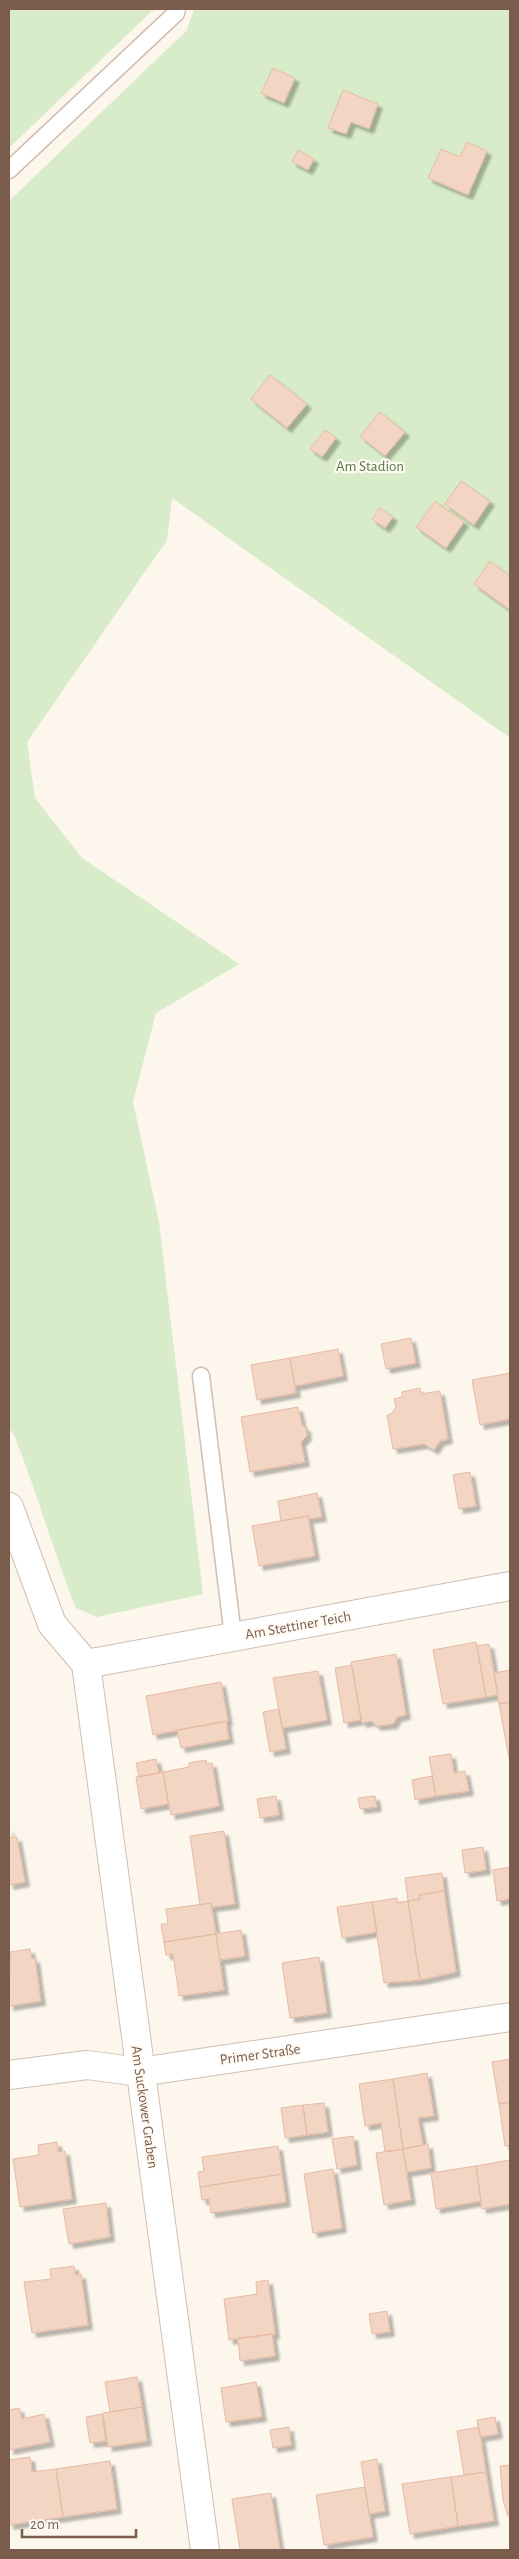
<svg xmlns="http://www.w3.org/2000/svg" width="519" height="2559" viewBox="0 0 519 2559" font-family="'Alegreya Sans',sans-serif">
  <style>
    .green { fill: #d8ecc9 }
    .building { fill: #f3d5c3; stroke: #e6bba3; filter: url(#shadow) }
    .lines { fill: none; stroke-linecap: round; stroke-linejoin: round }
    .service-casing { stroke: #d1beb0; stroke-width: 19 }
    .minor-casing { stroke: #d1beb0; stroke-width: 30 }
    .service { stroke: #fff; stroke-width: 16 }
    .minor { stroke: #fff; stroke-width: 28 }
    .labels { text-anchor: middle; stroke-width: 4.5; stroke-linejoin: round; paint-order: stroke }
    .park-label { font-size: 15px; fill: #537a41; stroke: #fffaf3 }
    .street-label { font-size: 15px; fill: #7a5c4d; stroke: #fffaf3 }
  </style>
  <defs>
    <filter id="shadow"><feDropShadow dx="4.5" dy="4.5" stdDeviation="1" flood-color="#0004"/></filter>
  </defs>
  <rect width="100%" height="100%" fill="#fdf6ec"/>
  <path class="green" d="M9,9H154L9,148Z
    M194,9H510V738L172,498L167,540L27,742L35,798L82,858L239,964L156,1013L133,1102L159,1222L203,1594L97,1617L76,1608C53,1551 37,1492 14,1435L9,1428V201L187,30Z"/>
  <path class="building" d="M273,68L295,78L284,103L261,93Z
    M343,90L378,104L369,129L351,122L346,134L328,128Z
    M467,142L487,151L468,195L428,178L441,149L460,157Z
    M298,150L314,159L308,170L292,162Z
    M270,375L307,404L287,428L251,399Z
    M380,412L405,432L385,456L360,436Z
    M325,430L336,438L322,457L310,449Z
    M461,481L490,501L474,525L445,504Z
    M435,501L464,522L446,548L416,527Z
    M380,508L393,517L385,528L372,519Z
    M490,561L510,576V610L474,584Z
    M411,1338L416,1363L386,1369L381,1344Z
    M338,1349L343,1376L295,1386L290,1358Z
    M290,1358L296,1393L257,1400L251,1365Z
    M510,1373V1419L480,1425L472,1380Z
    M420,1388L421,1394L440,1391L448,1439L440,1441L434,1450L424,1444L393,1449L387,1415L391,1414L396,1407L394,1399L402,1397V1392Z
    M298,1407L302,1425L306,1428L307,1436L301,1442L305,1462L250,1472L241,1417Z
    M470,1472L476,1506L459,1509L453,1475Z
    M317,1493L322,1517L308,1519V1516L281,1521L278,1501Z
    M308,1516L315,1556L259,1566L252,1526Z
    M476,1642L486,1697L443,1704L433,1650Z
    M489,1644L498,1695L486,1697L477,1646Z
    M396,1654L406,1715L397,1717L393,1724L377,1726L371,1721L362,1723L351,1662Z
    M352,1665L361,1720L344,1723L335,1668Z
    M510,1670V1702L499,1704L494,1673Z
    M318,1671L327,1720L282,1728L273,1678Z
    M221,1682L228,1721L153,1735L146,1696Z
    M510,1702V1756L509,1758L499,1704Z
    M279,1709L286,1749L270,1752L263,1712Z
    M226,1721L229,1739L181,1748L177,1730Z
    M451,1754L454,1773L465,1771L469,1791L436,1796L429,1757Z
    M156,1759L159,1773L139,1777L136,1763Z
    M206,1760L207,1764L212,1763L219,1806L171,1815L163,1772L189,1767V1763Z
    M163,1772L168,1804L141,1809L136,1777Z
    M432,1776L436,1796L415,1800L412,1780Z
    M276,1796L279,1815L260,1818L257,1799Z
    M375,1796L377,1807L360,1809L358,1798Z
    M9,1828L10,1838L17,1837L25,1882L9,1885Z
    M224,1831L235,1904L212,1907L211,1903L200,1905L190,1836Z
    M483,1847L486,1870L465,1873L462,1850Z
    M510,1867V1899L497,1901L493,1870Z
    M442,1873L444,1891L419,1895L420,1899L408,1901L405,1878Z
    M444,1891L456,1972L420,1980L408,1901L420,1899L419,1895Z
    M397,1898V1903L408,1901L420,1980L384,1983L372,1902Z
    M372,1902L377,1932L342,1938L337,1907Z
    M211,1903L216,1934L164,1942L161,1924H168L166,1909Z
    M241,1930L245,1956L220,1960L216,1934Z
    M216,1934L224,1990L179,1996L173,1954L166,1955L164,1942Z
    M30,1949L32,1959L35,1958L41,2001L9,2006L10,1952Z
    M319,1957L327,2013L290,2018L282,1963Z
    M510,2059V2102L499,2104L492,2062Z
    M427,2073L434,2116L418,2118L423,2145L403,2149L393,2079Z
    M393,2079L403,2149L385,2152L381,2123L365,2126L359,2084Z
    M510,2102V2145L505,2146L499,2104Z
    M324,2103L328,2132L307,2135L303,2105Z
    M303,2105L307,2135L285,2138L281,2108Z
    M353,2136L357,2165L337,2169L332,2139Z
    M57,2142L58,2152L65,2151L72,2199L20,2207L13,2159L39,2155L38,2145Z
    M428,2144L431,2168L407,2172L403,2149Z
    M278,2146L282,2174L200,2187L198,2172L204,2171L202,2157Z
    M403,2149L411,2200L384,2205L376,2153Z
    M510,2160V2204L482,2209L476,2166Z
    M476,2166L481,2201L436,2209L431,2173Z
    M333,2169L342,2228L313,2233L304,2174Z
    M282,2174L286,2202L211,2213L209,2199L202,2200L200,2187Z
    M106,2203L110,2237L69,2244L63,2209Z
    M74,2266L75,2275L81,2274L88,2325L32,2333L24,2282L51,2279L50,2269Z
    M268,2280L275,2334L229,2340L224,2299L257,2294L256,2282Z
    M387,2311L390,2332L372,2334L369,2314Z
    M272,2334L275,2356L240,2361L238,2338Z
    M137,2377L142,2407L110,2412L105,2382Z
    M256,2382L262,2417L226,2422L221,2388Z
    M142,2407L147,2441L108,2447L103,2413Z
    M19,2408L22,2419L44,2414L50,2442L9,2450V2410Z
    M102,2414L106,2441L90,2443L86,2417Z
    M495,2417L498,2434L480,2437L477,2420Z
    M289,2427L291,2445L273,2448L270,2430Z
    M479,2427L486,2472L464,2475L457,2431Z
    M30,2457L32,2472L56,2469L63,2517L9,2525V2460Z
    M377,2459L385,2511L369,2514L361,2462Z
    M110,2461L117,2509L63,2517L56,2469Z
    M510,2465V2516H508L503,2500L500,2466Z
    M486,2472L494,2521L458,2526L451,2477Z
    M451,2477L458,2526L410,2534L402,2484Z
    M365,2487L373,2537L324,2545L316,2495Z
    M271,2493L280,2550H240L232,2499Z"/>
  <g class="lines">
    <defs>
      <path id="service" d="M9,170L176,13L177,9
        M201,1376L233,1636"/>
      <path id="minor" d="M9,1507L52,1624L86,1664
        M86,1664L205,2550
        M86,1664L510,1586
        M9,2075L87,2065L140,2072L510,2017"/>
    </defs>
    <use href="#service" class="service-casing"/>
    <use href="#minor" class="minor-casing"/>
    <use href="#service" class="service"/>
    <use href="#minor" class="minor"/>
  </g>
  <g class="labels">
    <g class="park-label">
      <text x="370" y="471">Am Stadion</text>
    </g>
    <g class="street-label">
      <text transform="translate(298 1625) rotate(-10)" y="5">Am Stettiner Teich</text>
      <text transform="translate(260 2054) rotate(-8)" y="5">Primer Straße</text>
      <text transform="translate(145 2107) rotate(82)" y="5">Am Suckower Graben</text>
    </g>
  </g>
  <rect width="519" height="2559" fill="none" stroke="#7a5c4d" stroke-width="20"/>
  <path d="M22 2529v8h114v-8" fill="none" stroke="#7a5c4d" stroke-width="2.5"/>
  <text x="30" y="2529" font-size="15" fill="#7a5c4d" stroke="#fffaf3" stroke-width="4" paint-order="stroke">20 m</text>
</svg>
